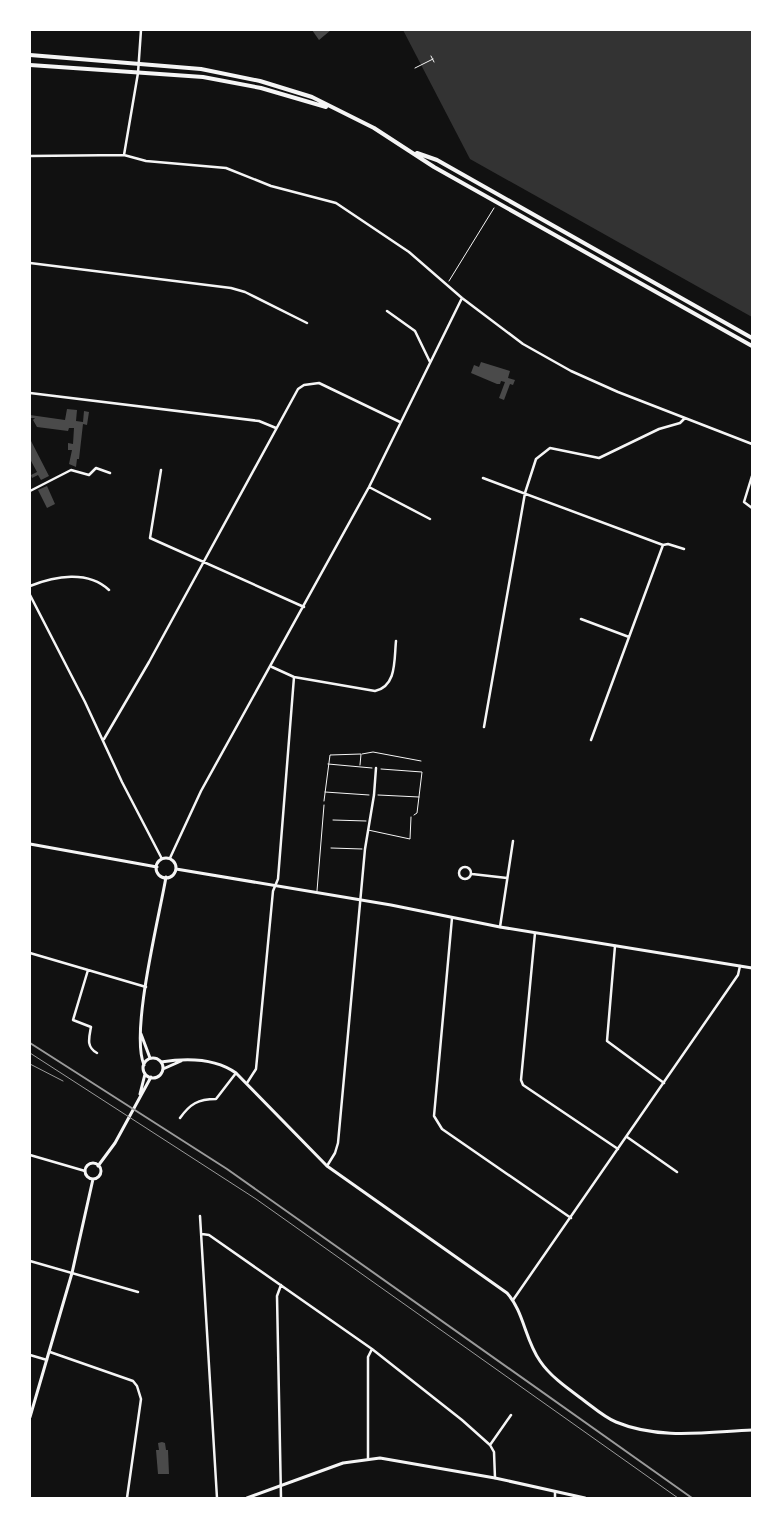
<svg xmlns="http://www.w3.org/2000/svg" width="782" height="1528" viewBox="0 0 782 1528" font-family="'Open Sans',sans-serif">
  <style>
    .water { fill: #333 }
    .building { fill: #4a4a4a }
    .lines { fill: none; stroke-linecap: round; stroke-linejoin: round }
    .path { stroke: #f5f5f5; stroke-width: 1 }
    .service { stroke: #f5f5f5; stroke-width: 1 }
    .minor { stroke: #f5f5f5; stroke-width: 2.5 }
    .tertiary { stroke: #f5f5f5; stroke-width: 3 }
    .secondary { stroke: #f5f5f5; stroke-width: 4 }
    .tram { stroke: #9a9a9a; stroke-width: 1 }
    .rail { stroke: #9a9a9a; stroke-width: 2 }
  </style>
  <rect width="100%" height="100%" fill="#111"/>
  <path class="water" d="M403,30H752V317L470,159Z"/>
  <path class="building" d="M312,30H331L319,40Z
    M481,362L510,371L508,378L515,380L513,385L510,384L504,400L499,398L505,382L501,381L500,384H497L471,373L474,365L479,367Z
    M67,409L77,410L76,421L83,422L84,411L89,412L87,425L83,424L79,459H77L76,467L69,464L72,450H68V443L73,444L74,428H69L68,431L37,427L33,420L35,418H30V415L65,420Z
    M30,439L49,476L41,480L38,475L32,478L31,475L37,472L30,459Z
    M47,486L55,504L47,508L38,490Z
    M162,1442L165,1443L166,1450H168L169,1474H158L156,1450H159L158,1443Z"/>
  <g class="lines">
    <path class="path" d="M431,56L434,62
      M415,68L433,59
      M449,281L494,208
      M362,754L373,752L421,761
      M328,764L372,768
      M381,769L422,772L417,813L414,815
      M325,792L369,795
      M378,795L419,797
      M324,801L330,755L361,754L360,765
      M333,820L366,821
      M331,848L362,849"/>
    <path class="service" d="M368,830L410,839L411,817
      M317,891L324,805"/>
    <path class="minor" d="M124,155L138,73L141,30
      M30,156L124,155L146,161L226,168L271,186L336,203L409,252L462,298L523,344L571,371L618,392L752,444
      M30,263L231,288L245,292L307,323
      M387,311L415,331L430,362
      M30,393L259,421L276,428
      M161,470L150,538L304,607
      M752,476L744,502L752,508
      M483,478L663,545L591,740
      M369,487L430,519
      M30,491L71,470L89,475L96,468L110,473
      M663,545L668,544L684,549
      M30,586C55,576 88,570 109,590
      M30,595L85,702L122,782L162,859
      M581,619L629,637
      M272,667L294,677L375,691C397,686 394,660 396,641
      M484,727L525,493L536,459L550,448L599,458L659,429L680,423L685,418
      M104,739L149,662L298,389L304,385L319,383L400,422
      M170,858L201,791L369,487L462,298
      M459 873a6 6 0 1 1 12 0a6 6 0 1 1-12 0Z
      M472,874L507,878
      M452,918L434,1116L442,1129L571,1218
      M500,927L513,841
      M535,933L521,1080L523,1085L618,1149
      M615,946L607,1041L664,1083
      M30,953L146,987
      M88,970L73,1020L91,1027C89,1038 86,1047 97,1053
      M247,1083L256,1069L273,891L278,879L294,677
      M180,1118C190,1104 198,1099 216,1099L236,1073
      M627,1137L677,1172
      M30,1155L85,1171
      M327,1166L335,1153L338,1143L365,849L374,795L376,768
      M200,1216L217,1498
      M202,1234L209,1235L372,1349L462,1420L490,1445L494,1452L495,1478
      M30,1261L138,1292
      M513,1300L738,975L740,966
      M50,1352L133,1381L137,1386L141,1399L127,1498
      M30,1355L47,1360
      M490,1445L511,1415
      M368,1459V1357L372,1349
      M281,1498L277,1296L281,1285
      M555,1498V1492"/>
    <path class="tertiary" d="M30,844L157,867
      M156 868a10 10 0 1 1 20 0a10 10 0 1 1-20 0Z
      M176,869L391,905L500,927L752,968
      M141,1034L150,1058
      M143 1068a10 10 0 1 1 20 0a10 10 0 1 1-20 0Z
      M161,1062C186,1058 215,1058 236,1073L327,1166L507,1293C524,1312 525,1340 540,1361C550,1376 567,1388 582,1399C593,1407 604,1417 616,1422C659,1440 707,1432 752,1430
      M144,1065C130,1032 159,918 166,877
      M163,1069L181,1061
      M140,1094L145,1074
      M85 1171a8 8 0 1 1 16 0a8 8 0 1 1-16 0Z
      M98,1166L115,1143L151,1077
      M30,1417L72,1273L93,1179
      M247,1498L343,1463L380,1458L495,1478L585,1498"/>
    <path class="secondary" d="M30,55L201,69L260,81L312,97L374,128L434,167L752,346
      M30,65L203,77L261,88L326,107
      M417,153L437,160L752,338"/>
    <path class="tram" d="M30,1053L256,1199L678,1498
      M30,1064L63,1081"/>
    <path class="rail" d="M30,1043L227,1169L692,1498"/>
  </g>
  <rect width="782" height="1528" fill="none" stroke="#ffffff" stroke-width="62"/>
</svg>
